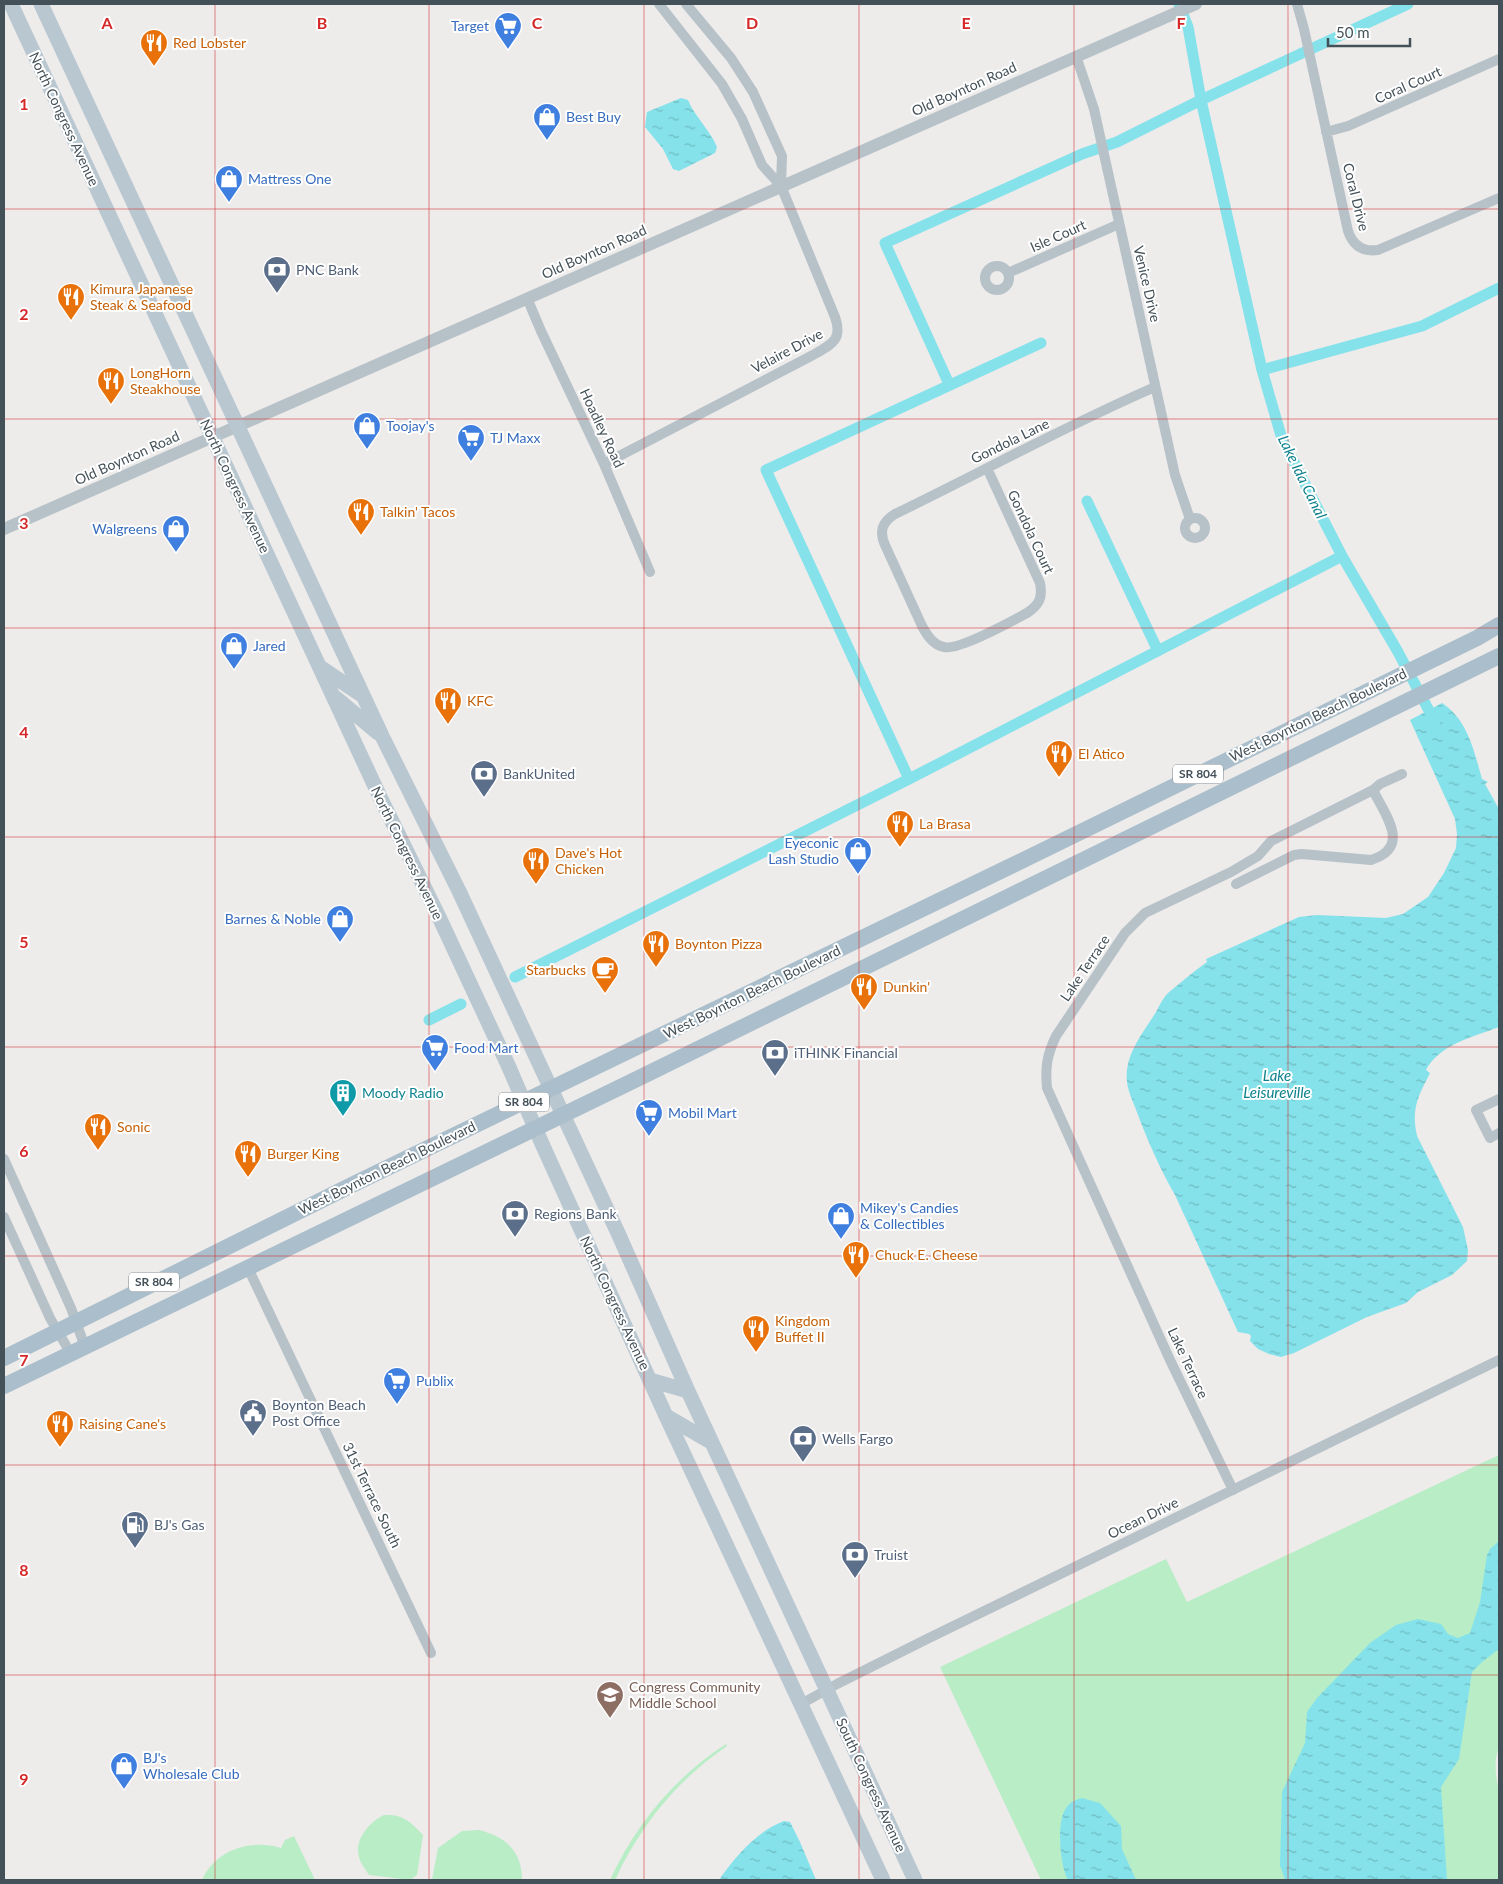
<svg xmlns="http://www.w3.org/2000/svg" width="1503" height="1884" viewBox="0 0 1503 1884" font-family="Lato,sans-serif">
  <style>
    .grass { fill: #b8edc6 }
    .water { fill: url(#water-ripples) }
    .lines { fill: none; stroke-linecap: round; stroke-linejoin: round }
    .canal { stroke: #85e2ea; stroke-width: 11 }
    .minor { stroke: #b6c2c8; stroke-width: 10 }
    .tertiary { stroke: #b6c2c8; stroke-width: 12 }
    .secondary { stroke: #b8c7d0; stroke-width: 15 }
    .primary { stroke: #aabfcb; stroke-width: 16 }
    .grid { fill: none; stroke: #d62828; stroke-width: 1; stroke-opacity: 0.55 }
    .labels { text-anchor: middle; stroke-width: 4; stroke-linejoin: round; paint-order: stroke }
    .shield { fill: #fff; stroke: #7c858a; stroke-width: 1 }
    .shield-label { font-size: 12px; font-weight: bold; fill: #445158 }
    .shop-label { font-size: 14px; fill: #366cbe; stroke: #fff; text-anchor: start }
    .food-label { font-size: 14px; fill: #c56008; stroke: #fff; text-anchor: start }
    .street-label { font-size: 14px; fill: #445158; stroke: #fff }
    .service-label { font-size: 14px; fill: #4e5e75; stroke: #fff; text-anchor: start }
    .culture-label { font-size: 14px; fill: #0d838f; stroke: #fff; text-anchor: start }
    .education-label { font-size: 14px; fill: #785e54; stroke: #fff; text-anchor: start }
    .water-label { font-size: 15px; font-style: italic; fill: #0e828c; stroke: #fff }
    .grid-label { font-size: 16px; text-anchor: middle; font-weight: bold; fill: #d62828; stroke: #fff; stroke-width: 4; stroke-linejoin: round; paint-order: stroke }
  </style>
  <defs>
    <pattern id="water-ripples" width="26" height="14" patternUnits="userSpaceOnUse" patternTransform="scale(1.25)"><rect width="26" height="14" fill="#85e2ea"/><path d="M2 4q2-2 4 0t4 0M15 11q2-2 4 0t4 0" fill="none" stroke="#6ebac0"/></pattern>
  </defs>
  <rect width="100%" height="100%" fill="#eeebeb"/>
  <path class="grass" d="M1499,1455V1747C1493,1762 1496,1777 1499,1792V1880H1041L940,1667L1166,1559L1187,1602Z
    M726,1744L727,1746C677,1780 640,1826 615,1880H610C636,1824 674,1778 726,1744Z
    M384,1815C403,1814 410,1821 423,1835L417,1875L410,1880L369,1875C366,1870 360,1863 359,1857C354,1840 369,1822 384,1815Z
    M479,1830C506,1837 522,1851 522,1880H432L438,1848L462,1831Z
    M294,1836L315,1880H202C216,1849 250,1839 281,1848L285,1840Z"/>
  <path class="water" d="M681,98L688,100C695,117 710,130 717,147L715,153L679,171L673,169L663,149L645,127L647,112Z
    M1442,703C1468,720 1474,751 1482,779L1488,782L1485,784L1499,809V1027C1473,1037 1440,1044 1426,1070L1430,1073C1418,1097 1411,1108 1417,1136L1463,1227L1468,1250L1467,1261L1452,1275L1418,1292L1406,1303L1367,1317L1294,1353L1281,1357L1269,1354L1258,1349L1250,1341L1251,1336L1249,1334L1238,1332L1175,1195C1159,1167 1146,1137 1135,1107C1132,1099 1128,1091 1127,1082C1124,1055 1143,1033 1156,1012C1159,1006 1163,998 1168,993C1181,982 1193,972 1207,962L1206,959L1299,917L1317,915L1386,918L1403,914L1428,897L1444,873L1456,848L1457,834L1455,819L1410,720Z
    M1499,1541V1649L1482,1662L1472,1672L1459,1759L1441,1787L1447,1880H1285L1280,1865L1282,1792L1305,1743L1307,1712L1317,1698L1370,1643L1396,1625L1418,1619L1441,1624L1448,1634L1458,1638L1470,1633L1480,1602L1487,1555L1490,1549Z
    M1082,1798L1100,1803L1121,1826L1122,1849L1136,1880H1068C1060,1866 1056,1822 1066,1808C1070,1802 1075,1800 1082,1798Z
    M784,1821L790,1822L800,1842L816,1880H719C735,1857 757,1831 784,1821Z"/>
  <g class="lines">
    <path class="canal" d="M1179,4L1188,27L1201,100L1262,370L1282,439L1342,556L1398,652L1435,722
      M1262,370L1422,326L1499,288
      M949,384L885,243L1082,154L1117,142L1201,100L1408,4
      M1087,501L1158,651
      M909,779L766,470L1041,343
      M515,977L909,779L1342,556
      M429,1020L461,1004"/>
    <path class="minor" d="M686,4L731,58L753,92L782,156L781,186
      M1297,4L1304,29L1348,231C1353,246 1363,252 1378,250L1499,198
      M1076,56L1094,109L1175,475L1190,519
      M1326,132L1348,126L1499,59
      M985 278a12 12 0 1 1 24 0a12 12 0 1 1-24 0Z
      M1008,273L1119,224
      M527,298L541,331L604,464L650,572
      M604,464L813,355C832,344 843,340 835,317L781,186L762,165L742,119L722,84L659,4
      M987,468L1040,583C1043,598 1039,605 1027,613C1012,621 958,651 944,647C933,645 927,635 922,626L885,545C879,531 882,522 895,514C982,472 1067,425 1155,387
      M1185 528a10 10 0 1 1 20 0a10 10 0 1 1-20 0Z
      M1373,790L1380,784L1402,774
      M1499,1099L1476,1110L1490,1138L1499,1133
      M4,1159L71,1308L85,1347
      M4,1217L50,1318L71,1354
      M248,1268L431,1653
      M1233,1490L1170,1360L1047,1088C1045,1067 1047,1055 1056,1036L1125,933L1145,913L1231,872L1258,856L1271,841L1373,790C1385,815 1412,847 1371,860L1302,854L1294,855L1236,884
      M801,1704L837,1684L929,1638L1499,1360"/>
    <path class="tertiary" d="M4,529L1196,4"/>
    <path class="secondary" d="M11,4L380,797L439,917L508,1065L543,1146L666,1416L883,1880
      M41,4L382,736L459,891L618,1233L688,1391L915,1880
      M320,667L363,696
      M336,698L378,733
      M650,1380L688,1391
      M666,1416L711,1442"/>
    <path class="primary" d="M4,1358L358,1182L1011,866L1477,638L1499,625
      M4,1386L639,1078L1499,656"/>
  </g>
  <path class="grid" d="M215,4V1880M429,4V1880M644,4V1880M859,4V1880M1074,4V1880M1288,4V1880M4,209H1499M4,419H1499M4,628H1499M4,837H1499M4,1047H1499M4,1256H1499M4,1465H1499M4,1675H1499"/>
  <defs>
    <symbol id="supermarket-pin" viewBox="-11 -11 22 30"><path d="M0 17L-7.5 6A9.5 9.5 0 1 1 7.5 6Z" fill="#3f7fe0" stroke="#fff"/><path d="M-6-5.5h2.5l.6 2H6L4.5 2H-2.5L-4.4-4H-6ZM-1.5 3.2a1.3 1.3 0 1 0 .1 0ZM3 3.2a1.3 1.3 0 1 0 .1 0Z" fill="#fff"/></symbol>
    <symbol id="restaurant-pin" viewBox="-11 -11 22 30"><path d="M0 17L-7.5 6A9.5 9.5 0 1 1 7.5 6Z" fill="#e8710a" stroke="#fff"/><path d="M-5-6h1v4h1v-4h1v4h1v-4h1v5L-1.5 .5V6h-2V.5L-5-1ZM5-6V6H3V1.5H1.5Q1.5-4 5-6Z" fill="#fff"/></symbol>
    <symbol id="shop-pin" viewBox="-11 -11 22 30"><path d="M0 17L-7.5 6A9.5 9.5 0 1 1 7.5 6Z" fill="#3f7fe0" stroke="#fff"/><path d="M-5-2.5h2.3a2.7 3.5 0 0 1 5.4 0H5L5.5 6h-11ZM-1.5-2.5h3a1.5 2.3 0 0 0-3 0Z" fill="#fff"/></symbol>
    <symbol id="bank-pin" viewBox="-11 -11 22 30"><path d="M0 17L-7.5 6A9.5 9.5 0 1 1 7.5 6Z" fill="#5c6f8a" stroke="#fff"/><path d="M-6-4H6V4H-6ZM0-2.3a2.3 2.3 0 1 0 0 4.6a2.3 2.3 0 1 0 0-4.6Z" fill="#fff"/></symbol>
    <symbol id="cafe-pin" viewBox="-11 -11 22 30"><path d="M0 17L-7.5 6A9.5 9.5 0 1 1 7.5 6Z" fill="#e8710a" stroke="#fff"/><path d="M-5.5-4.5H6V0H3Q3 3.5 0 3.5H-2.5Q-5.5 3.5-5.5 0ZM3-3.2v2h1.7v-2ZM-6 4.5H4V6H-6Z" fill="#fff"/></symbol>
    <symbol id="building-pin" viewBox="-11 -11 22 30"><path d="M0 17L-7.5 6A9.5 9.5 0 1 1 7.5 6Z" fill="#0f9aa8" stroke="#fff"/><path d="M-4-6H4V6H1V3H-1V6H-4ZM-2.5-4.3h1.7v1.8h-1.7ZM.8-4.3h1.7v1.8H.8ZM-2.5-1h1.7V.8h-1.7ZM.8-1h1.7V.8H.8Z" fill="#fff"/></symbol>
    <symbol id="civic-pin" viewBox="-11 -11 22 30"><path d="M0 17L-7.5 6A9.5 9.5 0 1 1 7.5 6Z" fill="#5c6f8a" stroke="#fff"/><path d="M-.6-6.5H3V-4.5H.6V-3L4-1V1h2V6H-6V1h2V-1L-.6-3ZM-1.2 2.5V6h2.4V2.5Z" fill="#fff"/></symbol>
    <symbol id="fuel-pin" viewBox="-11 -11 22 30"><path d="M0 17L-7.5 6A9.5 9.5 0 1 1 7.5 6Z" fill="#5c6f8a" stroke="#fff"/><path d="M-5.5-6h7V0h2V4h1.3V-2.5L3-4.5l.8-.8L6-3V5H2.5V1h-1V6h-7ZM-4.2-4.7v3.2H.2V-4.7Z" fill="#fff"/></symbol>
    <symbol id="school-pin" viewBox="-11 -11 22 30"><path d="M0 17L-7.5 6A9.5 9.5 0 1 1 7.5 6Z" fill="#8d6e63" stroke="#fff"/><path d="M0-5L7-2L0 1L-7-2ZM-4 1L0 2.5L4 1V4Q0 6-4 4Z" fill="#fff"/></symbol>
  </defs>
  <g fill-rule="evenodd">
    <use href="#supermarket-pin" x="492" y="10" width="32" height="43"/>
    <use href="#restaurant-pin" x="138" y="27" width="32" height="43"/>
    <use href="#shop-pin" x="531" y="101" width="32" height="43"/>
    <use href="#shop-pin" x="213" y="163" width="32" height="43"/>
    <use href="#bank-pin" x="261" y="254" width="32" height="43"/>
    <use href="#restaurant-pin" x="55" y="281" width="32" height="43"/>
    <use href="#restaurant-pin" x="95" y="365" width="32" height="43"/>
    <use href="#shop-pin" x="351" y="410" width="32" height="43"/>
    <use href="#supermarket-pin" x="455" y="422" width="32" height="43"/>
    <use href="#restaurant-pin" x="345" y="496" width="32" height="43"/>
    <use href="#shop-pin" x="160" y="513" width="32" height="43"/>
    <use href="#shop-pin" x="218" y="630" width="32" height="43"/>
    <use href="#restaurant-pin" x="432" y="685" width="32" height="43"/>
    <use href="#restaurant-pin" x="1043" y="738" width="32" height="43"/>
    <use href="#bank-pin" x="468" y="758" width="32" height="43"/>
    <use href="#restaurant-pin" x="884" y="808" width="32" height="43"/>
    <use href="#shop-pin" x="842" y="835" width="32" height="43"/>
    <use href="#restaurant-pin" x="520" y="845" width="32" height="43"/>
    <use href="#shop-pin" x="324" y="903" width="32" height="43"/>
    <use href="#restaurant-pin" x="640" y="928" width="32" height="43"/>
    <use href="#cafe-pin" x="589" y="954" width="32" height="43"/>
    <use href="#restaurant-pin" x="848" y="971" width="32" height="43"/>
    <use href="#supermarket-pin" x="419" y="1032" width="32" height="43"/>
    <use href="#bank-pin" x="759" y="1037" width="32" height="43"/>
    <use href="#building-pin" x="327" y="1077" width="32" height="43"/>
    <use href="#supermarket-pin" x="633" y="1097" width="32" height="43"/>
    <use href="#restaurant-pin" x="82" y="1111" width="32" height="43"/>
    <use href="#restaurant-pin" x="232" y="1138" width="32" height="43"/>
    <use href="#bank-pin" x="499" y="1198" width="32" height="43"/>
    <use href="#shop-pin" x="825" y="1200" width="32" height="43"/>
    <use href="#restaurant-pin" x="840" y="1239" width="32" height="43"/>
    <use href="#restaurant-pin" x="740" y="1313" width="32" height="43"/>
    <use href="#supermarket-pin" x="381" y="1365" width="32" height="43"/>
    <use href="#civic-pin" x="237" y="1397" width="32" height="43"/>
    <use href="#restaurant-pin" x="44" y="1408" width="32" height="43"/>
    <use href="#bank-pin" x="787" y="1423" width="32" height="43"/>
    <use href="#fuel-pin" x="119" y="1509" width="32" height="43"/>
    <use href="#bank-pin" x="839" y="1539" width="32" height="43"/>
    <use href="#school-pin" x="594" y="1679" width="32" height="43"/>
    <use href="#shop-pin" x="108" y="1750" width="32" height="43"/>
  </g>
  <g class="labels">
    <g class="shield">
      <rect x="1173" y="764.5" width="50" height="19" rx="4"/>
      <rect x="499" y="1092.5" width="50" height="19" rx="4"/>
      <rect x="129" y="1272.5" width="50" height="19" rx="4"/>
    </g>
    <g class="shield-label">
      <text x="1198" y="778">SR 804</text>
      <text x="524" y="1106">SR 804</text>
      <text x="154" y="1286">SR 804</text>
    </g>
    <g class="shop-label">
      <text x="489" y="31" text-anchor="end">Target</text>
      <text x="566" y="122">Best Buy</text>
      <text x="248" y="184">Mattress One</text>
      <text x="386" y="431">Toojay's</text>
      <text x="490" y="443">TJ Maxx</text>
      <text x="157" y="534" text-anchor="end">Walgreens</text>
      <text x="253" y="651">Jared</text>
      <text x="839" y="848" text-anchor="end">Eyeconic<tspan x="839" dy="16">Lash Studio</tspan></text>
      <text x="321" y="924" text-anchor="end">Barnes &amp; Noble</text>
      <text x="454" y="1053">Food Mart</text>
      <text x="668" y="1118">Mobil Mart</text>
      <text x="860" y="1213">Mikey's Candies<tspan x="860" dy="16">&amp; Collectibles</tspan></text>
      <text x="416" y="1386">Publix</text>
      <text x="143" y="1763">BJ's<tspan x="143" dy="16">Wholesale Club</tspan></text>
    </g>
    <g class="food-label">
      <text x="173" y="48">Red Lobster</text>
      <text x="90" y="294">Kimura Japanese<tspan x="90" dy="16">Steak &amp; Seafood</tspan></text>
      <text x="130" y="378">LongHorn<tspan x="130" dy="16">Steakhouse</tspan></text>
      <text x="380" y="517">Talkin' Tacos</text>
      <text x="467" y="706">KFC</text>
      <text x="1078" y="759">El Atico</text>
      <text x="919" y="829">La Brasa</text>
      <text x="555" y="858">Dave's Hot<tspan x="555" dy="16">Chicken</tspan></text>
      <text x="675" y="949">Boynton Pizza</text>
      <text x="586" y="975" text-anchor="end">Starbucks</text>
      <text x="883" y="992">Dunkin'</text>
      <text x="117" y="1132">Sonic</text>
      <text x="267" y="1159">Burger King</text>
      <text x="875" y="1260">Chuck E. Cheese</text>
      <text x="775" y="1326">Kingdom<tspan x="775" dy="16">Buffet II</tspan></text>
      <text x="79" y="1429">Raising Cane's</text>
    </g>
    <g class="street-label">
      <text transform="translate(1408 85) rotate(-24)" y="5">Coral Court</text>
      <text transform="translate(964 89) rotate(-24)" y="5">Old Boynton Road</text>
      <text transform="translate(64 119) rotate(65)" y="5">North Congress Avenue</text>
      <text transform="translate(1356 197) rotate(76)" y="5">Coral Drive</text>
      <text transform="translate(1058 236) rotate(-24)" y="5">Isle Court</text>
      <text transform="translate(594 252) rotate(-24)" y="5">Old Boynton Road</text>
      <text transform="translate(1147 284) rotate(77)" y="5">Venice Drive</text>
      <text transform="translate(787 351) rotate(-28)" y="5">Velaire Drive</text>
      <text transform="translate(602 428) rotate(65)" y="5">Hoadley Road</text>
      <text transform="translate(1010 441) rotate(-26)" y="5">Gondola Lane</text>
      <text transform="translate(127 458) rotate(-24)" y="5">Old Boynton Road</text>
      <text transform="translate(235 486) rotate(65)" y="5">North Congress Avenue</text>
      <text transform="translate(1031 532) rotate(65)" y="5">Gondola Court</text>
      <text transform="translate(1318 715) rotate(-26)" y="5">West Boynton Beach Boulevard</text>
      <text transform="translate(407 853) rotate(64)" y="5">North Congress Avenue</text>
      <text transform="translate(1085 968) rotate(-56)" y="5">Lake Terrace</text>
      <text transform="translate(752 992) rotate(-26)" y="5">West Boynton Beach Boulevard</text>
      <text transform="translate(387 1168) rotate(-26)" y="5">West Boynton Beach Boulevard</text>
      <text transform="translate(615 1303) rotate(65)" y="5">North Congress Avenue</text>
      <text transform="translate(1188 1363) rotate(65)" y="5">Lake Terrace</text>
      <text transform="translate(372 1495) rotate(64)" y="5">31st Terrace South</text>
      <text transform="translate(1143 1518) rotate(-26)" y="5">Ocean Drive</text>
      <text transform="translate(871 1785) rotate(65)" y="5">South Congress Avenue</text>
    </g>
    <g class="service-label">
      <text x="296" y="275">PNC Bank</text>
      <text x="503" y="779">BankUnited</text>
      <text x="794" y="1058">iTHINK Financial</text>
      <text x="534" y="1219">Regions Bank</text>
      <text x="272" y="1410">Boynton Beach<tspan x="272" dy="16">Post Office</tspan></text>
      <text x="822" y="1444">Wells Fargo</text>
      <text x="154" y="1530">BJ's Gas</text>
      <text x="874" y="1560">Truist</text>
    </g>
    <g class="culture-label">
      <text x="362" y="1098">Moody Radio</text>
    </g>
    <g class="education-label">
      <text x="629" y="1692">Congress Community<tspan x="629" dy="16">Middle School</tspan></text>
    </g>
    <g class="water-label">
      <text transform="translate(1302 477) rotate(64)" y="5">Lake Ida Canal</text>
      <text x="1277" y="1081">Lake<tspan x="1277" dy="17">Leisureville</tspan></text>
    </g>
  </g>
  <g class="grid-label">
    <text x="107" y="29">A</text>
    <text x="322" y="29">B</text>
    <text x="537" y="29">C</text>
    <text x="752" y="29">D</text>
    <text x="966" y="29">E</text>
    <text x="1181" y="29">F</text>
    <text x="24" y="110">1</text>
    <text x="24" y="320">2</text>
    <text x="24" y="529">3</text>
    <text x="24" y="738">4</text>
    <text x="24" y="948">5</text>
    <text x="24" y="1157">6</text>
    <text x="24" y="1366">7</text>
    <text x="24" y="1576">8</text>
    <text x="24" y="1785">9</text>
  </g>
  <rect width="1503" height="1884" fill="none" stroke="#445158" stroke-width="10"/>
  <path d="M1328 38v8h82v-8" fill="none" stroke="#445158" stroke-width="2.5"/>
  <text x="1336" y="38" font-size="15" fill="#445158" stroke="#ffffff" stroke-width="4" paint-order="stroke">50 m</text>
</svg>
